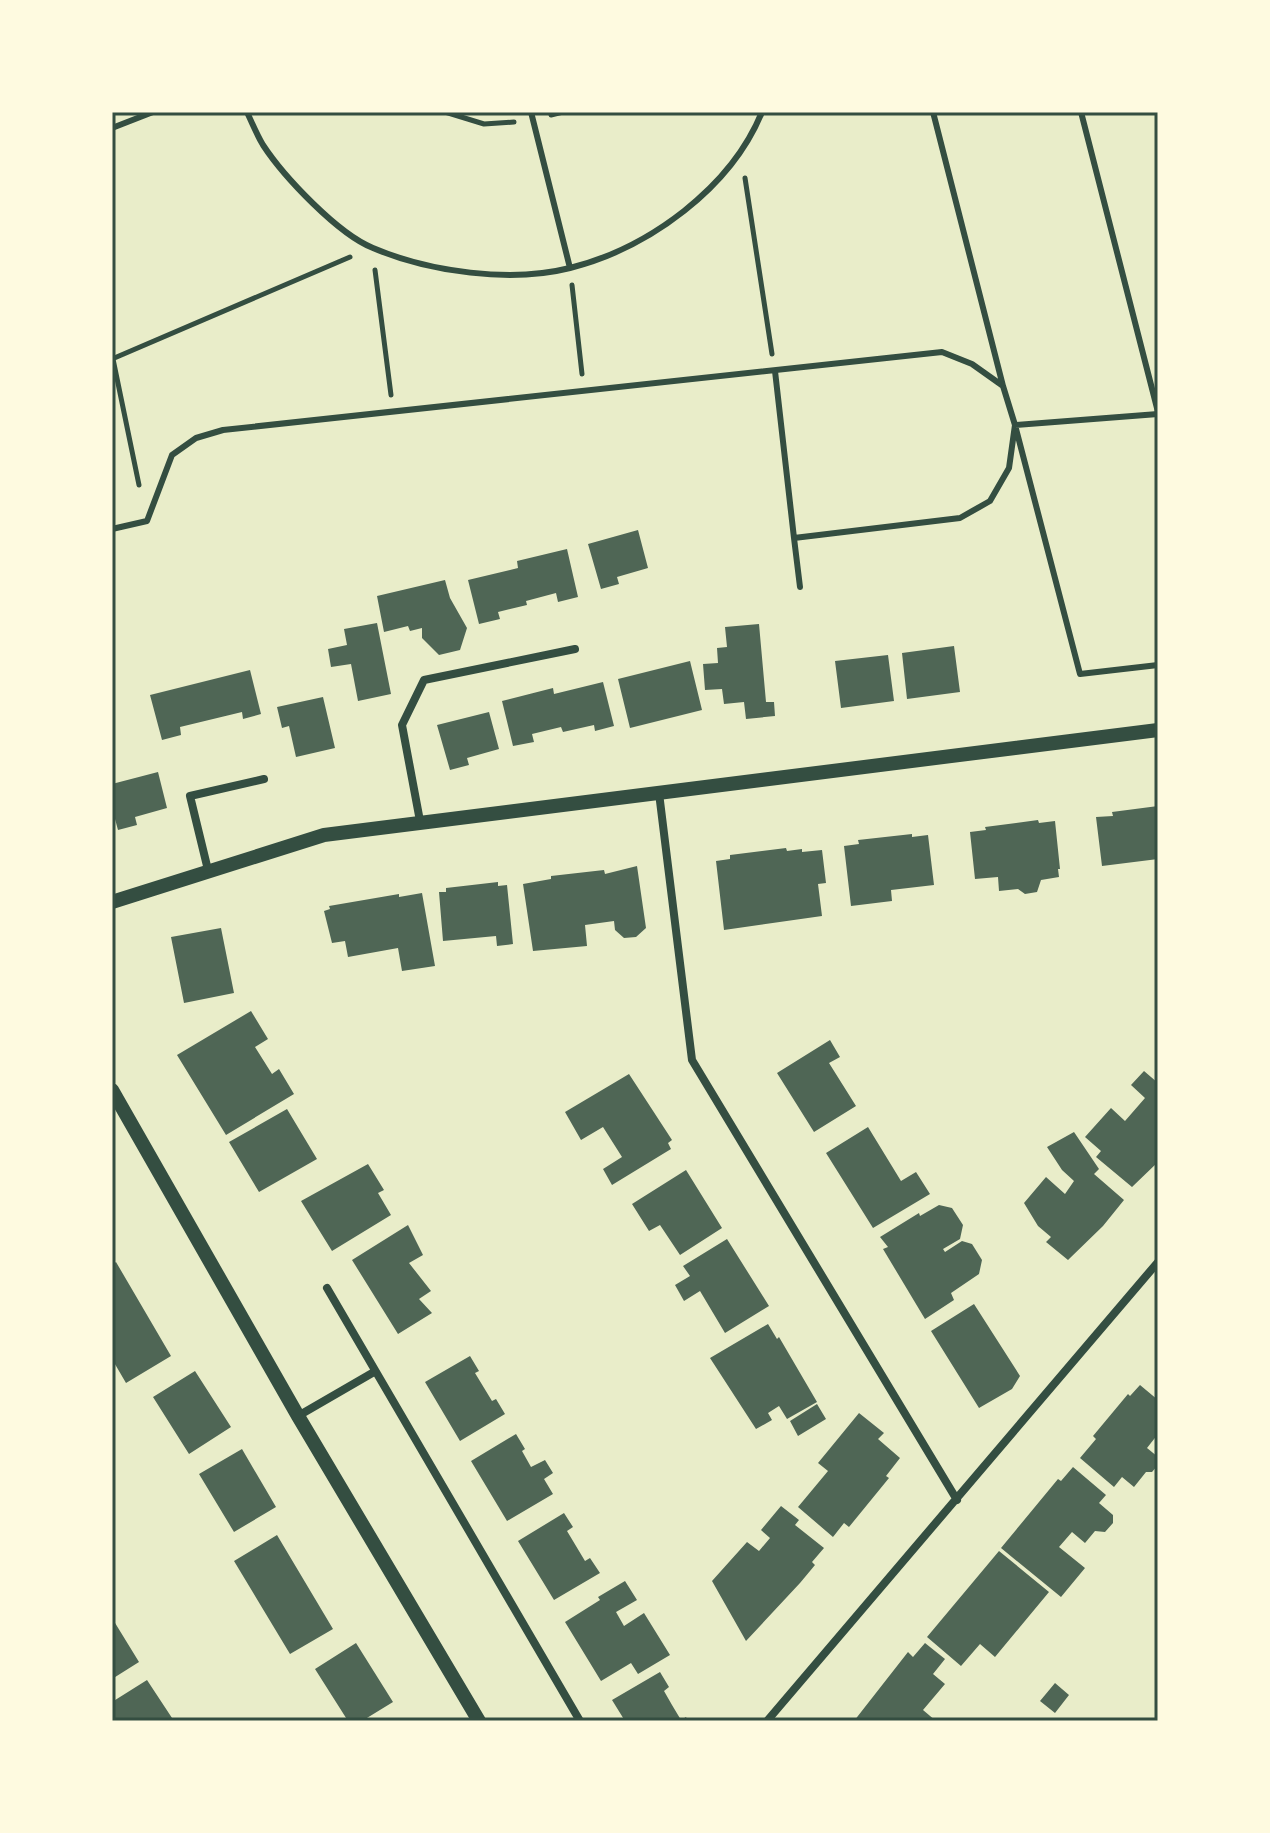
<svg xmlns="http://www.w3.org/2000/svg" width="1270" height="1833" viewBox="0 0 1270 1833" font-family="Karla,sans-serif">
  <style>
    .building { fill: #4f6655 }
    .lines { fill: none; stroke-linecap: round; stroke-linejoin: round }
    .path { stroke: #344e41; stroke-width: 5 }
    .service { stroke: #344e41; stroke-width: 6 }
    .minor { stroke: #344e41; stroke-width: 8 }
    .tertiary { stroke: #344e41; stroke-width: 14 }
    .neatline { fill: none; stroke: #344e41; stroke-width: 3 }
  </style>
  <rect width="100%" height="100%" fill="#e9edc9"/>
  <path class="building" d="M638,530L648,568L617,577L619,584L601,589L588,544Z
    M567,549L578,597L558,602L556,593L526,601L527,605L498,612L500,619L479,624L468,580L518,568L517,561Z
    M445,580L450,598L467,628L460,650L439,655L422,638V628L410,631L408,626L384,632L377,596Z
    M377,623L391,694L358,701L351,664L331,667L328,649L347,645L344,629Z
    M759,624L766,702H774L775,716L746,719L744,702L724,704L722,689L705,690L703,664L718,663L717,648L727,647L725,627Z
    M954,646L960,692L907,699L902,653Z
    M888,655L894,701L841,708L835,661Z
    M690,661L702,710L630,728L618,679Z
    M250,670L261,714L243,719L242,712L180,727L181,735L162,740L150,695Z
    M603,682L614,726L595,731L594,725L563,732L561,727L532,734L534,742L513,746L502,701L553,688L554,694Z
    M323,697L335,748L296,757L289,726L282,728L277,707Z
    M489,712L499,749L467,758L469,765L450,770L437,725Z
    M158,772L167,808L135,817L137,825L118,830L112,808V784Z
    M1158,806V859L1102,866L1096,817L1113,816L1112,812Z
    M1038,820L1039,823L1055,821L1060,869H1058L1059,877L1041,880L1037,892L1025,894L1018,889L999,891L998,877L975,879L970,832L986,830L985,827Z
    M912,834V837L928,835L934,885L891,890L892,901L851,906L844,846L859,844L858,840Z
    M786,848L787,851L802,849V852L822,850L826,883L818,884L822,916L724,930L716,861L730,859V855Z
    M637,866L646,928L636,937L624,938L615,930L614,921L585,925L587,946L533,951L523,884L551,879V876L604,870L605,874Z
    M498,882V886L507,885L513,944L497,946L496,936L443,941L439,892H446V888Z
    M422,893L435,966L402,971L398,948L348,957L345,941L332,943L324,911L330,909L329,906L399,894V897Z
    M221,928L234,993L184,1003L171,937Z
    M251,1011L268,1039L255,1047L272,1074L279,1069L294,1094L226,1135L177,1055Z
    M830,1040L840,1057L829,1063L856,1106L814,1132L777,1073Z
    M1144,1071L1158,1083V1162L1132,1187L1096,1157L1101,1151L1085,1137L1111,1108L1125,1121L1145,1098L1131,1085Z
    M629,1074L672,1140L668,1143L671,1149L612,1185L603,1169L622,1157L603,1127L581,1140L565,1112Z
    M287,1109L317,1159L259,1192L229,1142Z
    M868,1127L901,1181L916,1172L930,1194L873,1228L826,1153Z
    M1074,1132L1099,1169L1094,1174L1124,1200L1103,1226L1068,1260L1046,1242L1051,1237L1038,1226L1024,1203L1046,1177L1065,1194L1074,1181L1062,1170L1047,1147Z
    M368,1164L384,1190L378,1193L391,1215L332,1251L301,1201Z
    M686,1170L722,1228L680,1255L660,1225L649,1231L632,1204Z
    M939,1205L952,1208L963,1225L960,1239L943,1249L945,1252L962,1241L972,1244L982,1260L979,1274L951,1293L954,1300L925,1319L883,1249L888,1247L880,1237L919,1213L920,1216Z
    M408,1225L423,1255L409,1263L431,1291L419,1299L432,1313L398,1334L352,1260Z
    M727,1239L769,1306L725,1333L700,1291L684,1301L675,1285L690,1276L683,1266Z
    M116,1262L171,1356L126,1383L112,1359V1265Z
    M974,1304L1020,1376L1012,1389L979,1408L931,1331Z
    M768,1324L777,1339L779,1337L817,1402L787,1419L779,1406L768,1413L772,1420L756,1429L710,1358Z
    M470,1356L479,1371L475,1373L492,1401L496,1399L505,1414L460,1441L425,1382Z
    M195,1371L231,1427L189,1454L153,1397Z
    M1140,1385L1158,1400V1434L1147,1448L1158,1457V1465L1152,1472H1146L1134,1487L1122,1477L1114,1487L1080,1458L1096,1439L1093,1436L1128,1394L1130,1396Z
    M817,1404L826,1419L798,1436L790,1421Z
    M859,1413L884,1433L878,1439L900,1458L886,1476L889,1478L849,1527L844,1523L833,1537L798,1507L828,1471L818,1463Z
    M516,1434L525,1449L522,1451L531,1467L545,1460L553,1473L544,1479L553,1494L507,1521L471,1461Z
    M242,1449L276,1507L234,1532L199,1474Z
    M1073,1467L1106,1495L1099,1503L1113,1515V1523L1105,1532L1095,1531L1085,1543L1072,1532L1059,1547L1085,1568L1061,1597L1001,1548L1058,1479L1061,1481Z
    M781,1506L799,1520L795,1525L824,1548L812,1562L815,1565L800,1583L746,1641L712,1581L747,1542L759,1551L770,1538L761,1530Z
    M564,1513L573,1527L567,1531L585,1561L590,1558L600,1573L554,1600L518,1541Z
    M277,1535L333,1629L290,1654L234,1561Z
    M999,1551L1049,1592L995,1657L980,1644L961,1666L927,1637Z
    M625,1581L637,1600L616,1612L624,1626L644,1613L670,1655L638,1674L631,1663L601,1681L565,1622L600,1600L598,1597Z
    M112,1618L139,1662L112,1679Z
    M356,1643L393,1702L362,1721H348L315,1669Z
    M925,1643L945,1659L933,1674L945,1684L923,1710L936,1721H854L908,1652L913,1657Z
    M660,1672L669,1687L664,1691L672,1705L681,1720L686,1717L688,1721H625L612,1700Z
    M147,1680L174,1721H115L112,1717V1702Z
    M1055,1683L1069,1695L1055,1713L1040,1701Z"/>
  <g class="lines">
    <path class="path" d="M445,112L484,124L514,122
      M551,115L563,112
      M745,178L772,354
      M375,270L391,395
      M572,285L582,374
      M112,359L350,257
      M113,359L139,485"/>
    <path class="service" d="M247,112C252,123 257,135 263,145C284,177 338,234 373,248C429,272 511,283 570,268C649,248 731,188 762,112
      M531,112L570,268
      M1081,112L1158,412
      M112,128L153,112
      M775,371L794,538L960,518L990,501L1009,468L1015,425L1003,386
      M1158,414L1015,425L1080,674L1158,665
      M112,529L147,521L172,455L196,438L223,430L942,352L972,364L1003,386L933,112
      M794,538L800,587"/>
    <path class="minor" d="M659,793L692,1060L957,1500
      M420,821L402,725L424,680L575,649
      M208,870L190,796L264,779
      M327,1288L580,1721
      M298,1416L374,1372
      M767,1721L1158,1262"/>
    <path class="tertiary" d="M112,902L324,835L1158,730
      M112,1090L298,1416L479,1721"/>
  </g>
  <rect width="1270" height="1833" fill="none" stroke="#fefae0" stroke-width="228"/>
  <rect x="114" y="114" width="1042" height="1605" class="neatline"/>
</svg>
